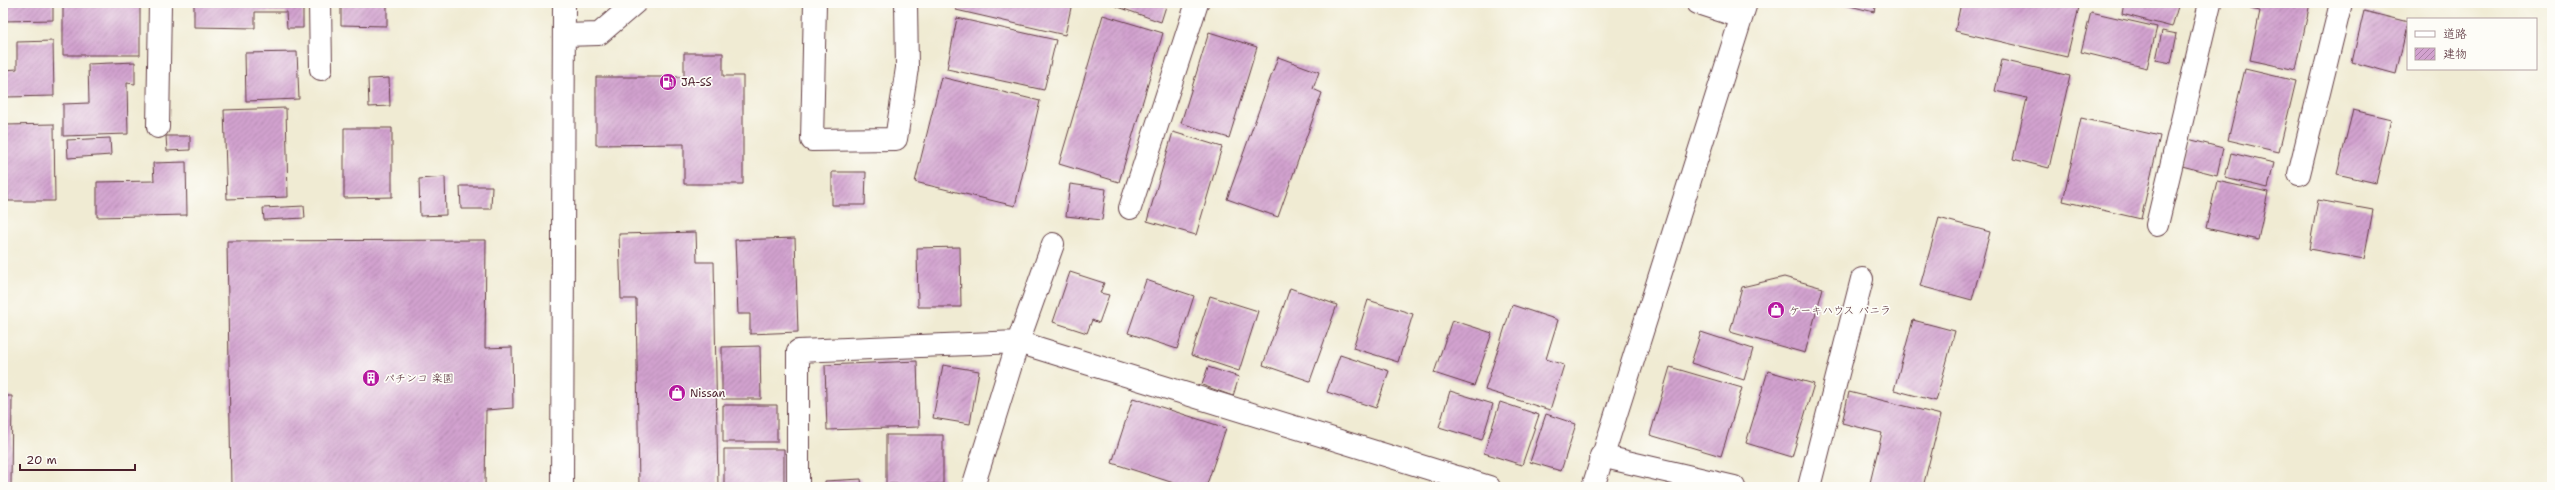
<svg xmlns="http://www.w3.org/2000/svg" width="2555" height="490" viewBox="0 0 2555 490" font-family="'Shantell Sans','Klee One',sans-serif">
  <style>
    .building { fill: url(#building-hatch) }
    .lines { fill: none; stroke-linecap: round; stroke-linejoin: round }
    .minor-casing { stroke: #633e44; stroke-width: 24 }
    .minor { stroke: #fff; stroke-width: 22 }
    .labels { text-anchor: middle; stroke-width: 3.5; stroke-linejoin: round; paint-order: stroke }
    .poi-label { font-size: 11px; fill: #4a1f2b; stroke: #fdfcf7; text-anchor: start }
  </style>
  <defs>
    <pattern id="building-hatch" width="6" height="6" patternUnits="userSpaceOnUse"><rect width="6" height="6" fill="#d2a2cf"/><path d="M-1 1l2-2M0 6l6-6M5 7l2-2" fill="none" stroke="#ac83a8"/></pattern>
  </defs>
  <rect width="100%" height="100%" fill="#fdfcf7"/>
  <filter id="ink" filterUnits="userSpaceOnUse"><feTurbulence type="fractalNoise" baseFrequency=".025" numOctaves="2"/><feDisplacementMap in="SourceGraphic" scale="8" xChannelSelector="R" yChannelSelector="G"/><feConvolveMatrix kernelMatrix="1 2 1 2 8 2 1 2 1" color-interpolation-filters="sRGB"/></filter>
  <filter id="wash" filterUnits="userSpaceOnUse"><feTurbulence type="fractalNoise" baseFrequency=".012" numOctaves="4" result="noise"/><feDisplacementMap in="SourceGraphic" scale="16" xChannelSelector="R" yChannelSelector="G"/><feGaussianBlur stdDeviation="0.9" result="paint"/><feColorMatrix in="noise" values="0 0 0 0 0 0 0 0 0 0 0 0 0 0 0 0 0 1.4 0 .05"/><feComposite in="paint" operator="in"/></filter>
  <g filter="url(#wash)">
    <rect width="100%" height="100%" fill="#f0ebd3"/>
    <g id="blocks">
      <path class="building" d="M3,3H53V20L3,21Z
        M63,3H140V55H63Z
        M194,3H303V28H287L286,12H255V28L194,27Z
        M341,3H387V26L341,25Z
        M958,3H1072L1065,35L956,10Z
        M1107,3H1167L1161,22Z
        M1838,3H1876L1874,12Z
        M1961,3H2080L2067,57L1955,31Z
        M2124,3H2179L2172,27L2122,14Z
        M2251,3H2310L2296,70L2250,60L2260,11L2250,9Z
        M2364,11L2408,22L2396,74L2352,62Z
        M2091,12L2157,27L2147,68L2081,52Z
        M1103,15L1163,33L1119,182L1059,164Z
        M957,18L1056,40L1044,90L947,69Z
        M2162,31L2177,34L2171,63L2156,60Z
        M1209,32L1257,47L1229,138L1181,123Z
        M53,41L54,96L6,97L5,70L17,69V42Z
        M297,52L299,99L246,101L245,53Z
        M684,53H723V76H743V184H684V144L596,145V77H684Z
        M1278,57L1319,72L1313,89L1322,93L1278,217L1227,199Z
        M2002,60L2070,76L2049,168L2013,159L2027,98L1995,91Z
        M135,62V84L127,83L128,134L63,136V104L89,103L88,64Z
        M2245,69L2296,81L2279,152L2228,140Z
        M941,77L1040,101L1015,206L915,182Z
        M389,78L390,106L369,107L368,79Z
        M286,108L288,197L227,199L224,110Z
        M2353,110L2391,119L2376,183L2337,174Z
        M2081,118L2160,136L2141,219L2063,201Z
        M54,124L55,201H8L6,125Z
        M344,128H392V197L344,198Z
        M1173,132L1222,147L1196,235L1147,221Z
        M166,136H190V150L167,151Z
        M110,138L111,155L68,158L67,140Z
        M2188,139L2223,148L2217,175L2182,166Z
        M2231,153L2274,163L2268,188L2225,178Z
        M186,162L187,215L97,217V182L154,181L153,163Z
        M832,172H866L865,205H832Z
        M445,177L446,215L420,216L419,179Z
        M2217,181L2268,192L2258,240L2206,228Z
        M1070,184L1106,189L1102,220L1066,216Z
        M460,186H492L491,209H461Z
        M2318,200L2373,210L2364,259L2309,249Z
        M304,206L305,218L264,220L263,208Z
        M1939,218L1990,232L1972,300L1920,286Z
        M696,232L697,262H714L718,487H639L636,299H621L619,234Z
        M795,238L798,332L750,334V314H738L735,240Z
        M486,240L485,348L512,347L513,408L486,410L485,487H231L227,241Z
        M960,247L961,307H918L917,248Z
        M1070,272L1104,283L1100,293L1109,295L1099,323L1092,320L1087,333L1053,322Z
        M1784,277L1823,288L1805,353L1730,332L1742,287Z
        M1146,280L1194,296L1177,349L1128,333Z
        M1290,288L1337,305L1310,381L1263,365Z
        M1210,296L1258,311L1239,371L1191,355Z
        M1368,300L1413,314L1398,362L1353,348Z
        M1512,305L1558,320L1546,359L1564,365L1550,410L1485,390Z
        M1452,320L1492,333L1474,386L1434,373Z
        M1913,320L1955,331L1936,401L1894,390Z
        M1701,332L1753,349L1744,380L1691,363Z
        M760,346L761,399H722V347Z
        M1340,355L1389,371L1376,408L1327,392Z
        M917,361L919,427L827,430L825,365Z
        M943,365L979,371L970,424L933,418Z
        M1208,367L1239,377L1233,396L1202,385Z
        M1670,367L1742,388L1721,456L1650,435Z
        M1768,371L1814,384L1792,457L1746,443Z
        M1450,391L1493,404L1482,440L1439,427Z
        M1849,392L1941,415L1923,487H1869L1882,433L1842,423Z
        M3,396H12L11,487H3Z
        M1133,398L1226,428L1206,487H1186L1112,463Z
        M1500,402L1539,415L1522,465L1484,453Z
        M723,405H777V442H723Z
        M1546,414L1576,424L1561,471L1530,462Z
        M886,435H943V484H886Z
        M724,449H784V486H724Z
        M861,479L862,487H825V481Z"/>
    </g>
  </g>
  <g filter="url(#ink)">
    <use href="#blocks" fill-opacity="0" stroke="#633e44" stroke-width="1"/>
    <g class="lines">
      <defs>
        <path id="minor" d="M320,3L321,69
          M815,3L812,140L896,139L907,68L906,3
          M1698,3L1741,17
          M564,35L599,34L635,3
          M158,127L160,3
          M2299,174L2341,3
          M1130,208L1197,3
          M2157,225L2210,3
          M1601,456L1734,487
          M562,487L564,3
          M798,487V351L1018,342L1489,487
          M973,487L1018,342L1053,244
          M1593,487L1746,3
          M1809,487L1862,279"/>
      </defs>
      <use href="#minor" class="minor-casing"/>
      <use href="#minor" class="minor"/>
    </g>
  </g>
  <defs>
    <symbol id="fuel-disc" viewBox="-11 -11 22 22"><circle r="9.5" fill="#b5179e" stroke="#fdfcf7"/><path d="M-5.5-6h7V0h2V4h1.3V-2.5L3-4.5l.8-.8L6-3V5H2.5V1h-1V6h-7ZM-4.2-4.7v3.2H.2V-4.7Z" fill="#fff"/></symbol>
    <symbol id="shop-disc" viewBox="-11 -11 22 22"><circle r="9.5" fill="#b5179e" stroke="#fdfcf7"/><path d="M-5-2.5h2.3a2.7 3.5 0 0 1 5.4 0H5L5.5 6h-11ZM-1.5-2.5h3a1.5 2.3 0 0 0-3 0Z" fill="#fff"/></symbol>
    <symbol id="building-disc" viewBox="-11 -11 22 22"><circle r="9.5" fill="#b5179e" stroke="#fdfcf7"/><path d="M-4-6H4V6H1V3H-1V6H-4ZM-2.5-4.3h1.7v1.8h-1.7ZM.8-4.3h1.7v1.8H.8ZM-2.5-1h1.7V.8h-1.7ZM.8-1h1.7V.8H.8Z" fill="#fff"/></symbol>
  </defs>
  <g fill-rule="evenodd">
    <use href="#fuel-disc" x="658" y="72" width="20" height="20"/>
    <use href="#shop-disc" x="1766" y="300" width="20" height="20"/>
    <use href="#building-disc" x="361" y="368" width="20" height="20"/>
    <use href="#shop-disc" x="667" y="383" width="20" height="20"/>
  </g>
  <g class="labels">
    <g class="poi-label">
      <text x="681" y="86">JA-SS</text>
      <text x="1789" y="314">ケーキハウス バニラ</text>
      <text x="384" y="382">パチンコ 楽園</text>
      <text x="690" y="397">Nissan</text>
    </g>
  </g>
  <rect width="2555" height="490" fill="none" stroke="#fdfcf7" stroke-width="16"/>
  <rect x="2407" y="18" width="130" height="52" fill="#fdfcf7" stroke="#b5a4a5"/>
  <rect x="2415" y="31" width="20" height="6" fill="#ffffff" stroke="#b5a4a5"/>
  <text x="2443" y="38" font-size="12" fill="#4a1f2b">道路</text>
  <rect x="2415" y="48" width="20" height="12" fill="url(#building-hatch)" stroke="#b5a4a5"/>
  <text x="2443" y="58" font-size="12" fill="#4a1f2b">建物</text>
  <path d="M20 464v6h115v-6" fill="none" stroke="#4a1f2b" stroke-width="2"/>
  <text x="26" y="464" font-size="12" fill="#4a1f2b" stroke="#fdfcf7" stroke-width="3" paint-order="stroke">20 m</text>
</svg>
